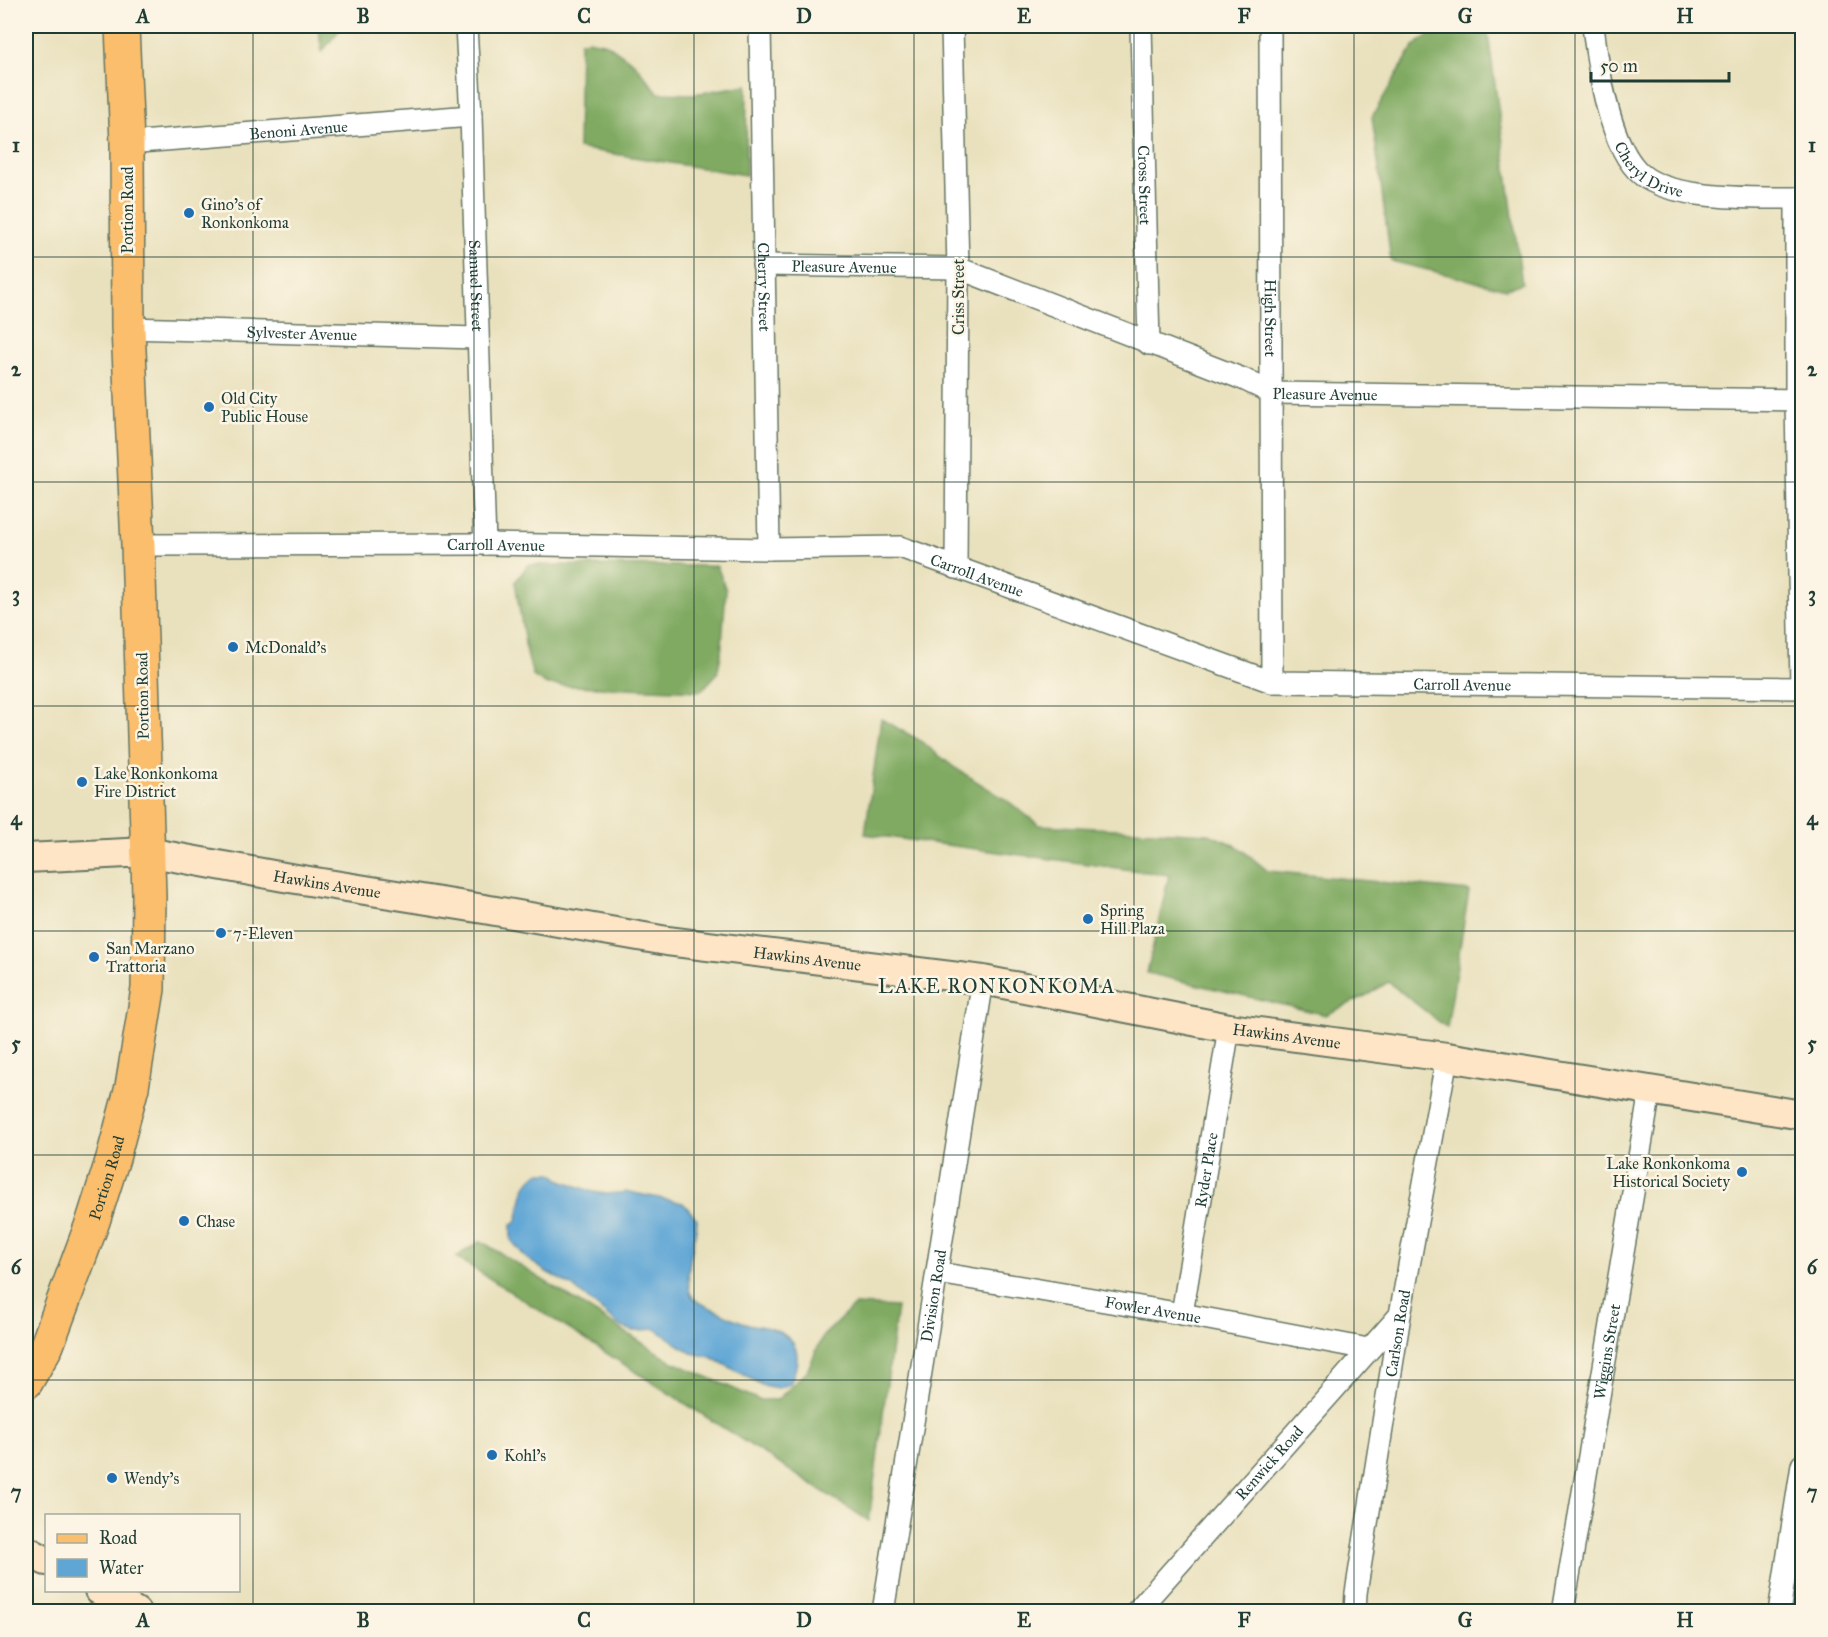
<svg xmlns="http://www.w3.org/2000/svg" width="1828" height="1637" viewBox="0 0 1828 1637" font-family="'IM FELL Great Primer',serif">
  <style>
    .forest { fill: #80aa62; stroke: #50744b; stroke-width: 1.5 }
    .water { fill: #5fa6d5; stroke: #3f7284; stroke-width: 1.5 }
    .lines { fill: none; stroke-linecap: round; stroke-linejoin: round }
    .street-casing { stroke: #667664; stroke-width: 24 }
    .secondary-casing { stroke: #667664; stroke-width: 32 }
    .primary-casing { stroke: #667664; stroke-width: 36 }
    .street { stroke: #fff; stroke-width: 21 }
    .secondary { stroke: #fde5c5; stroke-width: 28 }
    .primary { stroke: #fabe6d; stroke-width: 33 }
    .grid { fill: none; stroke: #1f3d34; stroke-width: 1.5; stroke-opacity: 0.55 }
    .poi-dot { fill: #1f6fb2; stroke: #fcf5e5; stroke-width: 2 }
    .labels { text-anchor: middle; stroke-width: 5; stroke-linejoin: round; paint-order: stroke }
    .street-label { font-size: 16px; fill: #1f3d34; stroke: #fcf5e5 }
    .poi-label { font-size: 16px; fill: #1f3d34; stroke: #fcf5e5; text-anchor: start }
    .quarter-label { font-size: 20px; letter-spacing: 1.5px; fill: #1f3d34; stroke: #fcf5e5 }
    .neatline { fill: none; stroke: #1f3d34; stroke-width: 2 }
    .grid-label { font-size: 20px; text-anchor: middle; font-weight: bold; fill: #1f3d34 }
  </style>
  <rect width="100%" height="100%" fill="#fcf5e5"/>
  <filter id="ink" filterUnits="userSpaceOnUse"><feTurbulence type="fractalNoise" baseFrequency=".0167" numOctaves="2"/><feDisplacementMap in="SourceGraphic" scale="12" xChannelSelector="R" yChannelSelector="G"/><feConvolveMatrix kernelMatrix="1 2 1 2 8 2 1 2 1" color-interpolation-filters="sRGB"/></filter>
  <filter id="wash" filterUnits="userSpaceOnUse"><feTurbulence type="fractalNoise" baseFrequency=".008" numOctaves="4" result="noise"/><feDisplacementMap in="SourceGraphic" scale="24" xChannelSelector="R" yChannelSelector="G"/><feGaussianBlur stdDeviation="1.35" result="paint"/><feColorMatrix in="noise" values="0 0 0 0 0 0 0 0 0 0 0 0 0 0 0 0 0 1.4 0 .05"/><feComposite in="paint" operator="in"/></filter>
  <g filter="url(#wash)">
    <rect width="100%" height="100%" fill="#e9e1bd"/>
    <path class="forest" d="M318,26H340L341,28L322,52Z
      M1440,26H1487L1522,283L1506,289L1391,261L1372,117L1413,47Z
      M588,40L607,44L635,64L658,93L694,94L747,85L746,175L578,148L580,42Z
      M528,565L717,566L726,590L721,655L717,674L701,691L547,685L533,676L526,650L515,582Z
      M881,719L919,740L955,768L1008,801L1039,825L1209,834L1237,846L1268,871L1469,891L1447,1028L1388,982L1369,994L1326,1015L1147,973L1169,875L865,834Z
      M481,1241L671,1361L759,1400H777L807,1371L823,1336L855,1305L897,1307L869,1521L456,1257Z"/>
    <path class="water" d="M538,1173H552L561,1180L593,1192L606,1194L629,1192L683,1203L697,1219C696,1242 684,1269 690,1292C693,1301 703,1304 711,1308C722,1313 733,1319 745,1323C753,1326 763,1326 772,1329C802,1340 801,1359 790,1384L778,1388L762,1385L711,1357L691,1353L654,1328L643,1331H633L620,1326L572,1286L545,1271L526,1258L511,1240V1225L516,1223C524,1202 518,1188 538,1173Z"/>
  </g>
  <g filter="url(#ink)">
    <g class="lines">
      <defs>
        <g id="street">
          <path id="s1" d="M466,26L471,116L485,544"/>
          <path id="s2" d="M760,26L769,549"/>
          <path d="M952,26L958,268L956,568"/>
          <path id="s3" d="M1141,26L1149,344"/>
          <path id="s4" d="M1270,26L1272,682"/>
          <path id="s5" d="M1593,26C1598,67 1609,148 1642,175C1674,201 1761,198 1802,198"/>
          <path id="s6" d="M127,143L471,116"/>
          <path d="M1796,198V400L1801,688"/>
          <path id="s7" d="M763,265L958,268L1243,379L1272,393L1802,400"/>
          <path id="s8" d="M128,328L477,338"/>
          <path id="s9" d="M138,545L485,544L769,549L900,547L1272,682L1802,688"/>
          <path id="s10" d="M938,1273L1182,1314L1368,1349"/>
          <path id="s11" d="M1182,1314L1229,1028"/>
          <path id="s12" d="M883,1612L983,980"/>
          <path id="s13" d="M1136,1612L1400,1315"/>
          <path id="s14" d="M1355,1612L1356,1593L1400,1315L1447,1057"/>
          <path id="s15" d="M1563,1612L1650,1091"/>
          <path d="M1779,1612L1802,1465"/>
        </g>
        <g id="secondary">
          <path id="s16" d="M26,858L147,852L284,877L484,909L667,941L983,980L1229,1028L1447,1057L1802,1115"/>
          <path d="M26,1550L46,1561"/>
          <path d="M99,1590L136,1612"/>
        </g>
        <g id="primary">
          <path id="s17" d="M26,1382L47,1345L93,1221L113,1158L132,1087L148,989L149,895L138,545L128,328L127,143L122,26"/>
        </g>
      </defs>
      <use href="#street" class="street-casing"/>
      <use href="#secondary" class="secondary-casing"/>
      <use href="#primary" class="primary-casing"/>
      <use href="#street" class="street"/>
      <use href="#secondary" class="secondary"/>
      <use href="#primary" class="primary"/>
    </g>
  </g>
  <path class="grid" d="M253,26V1612M474,26V1612M694,26V1612M914,26V1612M1134,26V1612M1354,26V1612M1575,26V1612M26,257H1802M26,482H1802M26,706H1802M26,931H1802M26,1155H1802M26,1380H1802"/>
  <g class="poi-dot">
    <circle cx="189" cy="213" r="6"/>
    <circle cx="209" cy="407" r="6"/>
    <circle cx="233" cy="647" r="6"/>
    <circle cx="82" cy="782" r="6"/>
    <circle cx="1088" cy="919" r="6"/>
    <circle cx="221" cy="933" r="6"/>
    <circle cx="94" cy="957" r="6"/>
    <circle cx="1742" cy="1172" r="6"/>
    <circle cx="184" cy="1221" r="6"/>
    <circle cx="492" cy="1455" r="6"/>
    <circle cx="112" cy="1478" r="6"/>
  </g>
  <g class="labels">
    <g class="street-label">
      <text dy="6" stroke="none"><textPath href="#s6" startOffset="172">Benoni Avenue</textPath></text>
      <text dy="6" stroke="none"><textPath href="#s5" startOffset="162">Cheryl Drive</textPath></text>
      <text dy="6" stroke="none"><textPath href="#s3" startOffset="159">Cross Street</textPath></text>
      <text transform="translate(127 210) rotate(-90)" y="6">Portion Road</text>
      <text dy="6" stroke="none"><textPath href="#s7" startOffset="81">Pleasure Avenue</textPath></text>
      <text dy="6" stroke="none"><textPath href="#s1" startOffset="260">Samuel Street</textPath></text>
      <text dy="6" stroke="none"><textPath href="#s2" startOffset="261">Cherry Street</textPath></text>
      <text transform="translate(958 297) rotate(-90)" y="6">Criss Street</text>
      <text dy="6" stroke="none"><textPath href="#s4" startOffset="292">High Street</textPath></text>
      <text dy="6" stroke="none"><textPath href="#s8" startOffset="174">Sylvester Avenue</textPath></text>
      <text dy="6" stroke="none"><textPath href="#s7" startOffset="586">Pleasure Avenue</textPath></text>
      <text dy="6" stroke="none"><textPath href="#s9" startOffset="358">Carroll Avenue</textPath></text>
      <text dy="6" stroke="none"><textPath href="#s9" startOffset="844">Carroll Avenue</textPath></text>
      <text dy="6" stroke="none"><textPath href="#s9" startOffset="1348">Carroll Avenue</textPath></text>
      <text transform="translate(142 696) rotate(-91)" y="6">Portion Road</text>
      <text dy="6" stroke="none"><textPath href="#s16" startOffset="304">Hawkins Avenue</textPath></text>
      <text dy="6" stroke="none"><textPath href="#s16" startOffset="790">Hawkins Avenue</textPath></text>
      <text dy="6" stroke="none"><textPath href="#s16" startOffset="1276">Hawkins Avenue</textPath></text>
      <text dy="6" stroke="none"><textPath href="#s11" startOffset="146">Ryder Place</textPath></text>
      <text dy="6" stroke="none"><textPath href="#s17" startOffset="220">Portion Road</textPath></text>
      <text dy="6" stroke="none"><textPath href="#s12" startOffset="320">Division Road</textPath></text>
      <text dy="6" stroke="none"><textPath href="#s10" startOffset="218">Fowler Avenue</textPath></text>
      <text dy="6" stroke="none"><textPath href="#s14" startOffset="282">Carlson Road</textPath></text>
      <text dy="6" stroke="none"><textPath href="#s15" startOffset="264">Wiggins Street</textPath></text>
      <text dy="6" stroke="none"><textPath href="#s13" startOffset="200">Renwick Road</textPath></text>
    </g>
    <g class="poi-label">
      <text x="201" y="210">Gino's of<tspan x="201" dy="18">Ronkonkoma</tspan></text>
      <text x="221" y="404">Old City<tspan x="221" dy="18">Public House</tspan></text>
      <text x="245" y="653">McDonald's</text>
      <text x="94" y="779">Lake Ronkonkoma<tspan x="94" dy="18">Fire District</tspan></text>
      <text x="1100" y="916">Spring<tspan x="1100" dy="18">Hill Plaza</tspan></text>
      <text x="233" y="939">7-Eleven</text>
      <text x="106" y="954">San Marzano<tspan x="106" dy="18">Trattoria</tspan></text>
      <text x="1730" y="1169" text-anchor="end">Lake Ronkonkoma<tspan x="1730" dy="18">Historical Society</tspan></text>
      <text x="196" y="1227">Chase</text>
      <text x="504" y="1461">Kohl's</text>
      <text x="124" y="1484">Wendy's</text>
    </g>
    <g class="quarter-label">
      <text x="997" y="993">LAKE RONKONKOMA</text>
    </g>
  </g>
  <rect width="1828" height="1637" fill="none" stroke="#fcf5e5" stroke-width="66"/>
  <rect x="45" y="1514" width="195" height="78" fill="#fcf5e5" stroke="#a4ab9e" stroke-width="1.5"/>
  <rect x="57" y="1534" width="30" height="9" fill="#fabe6d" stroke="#a4ab9e" stroke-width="1.5"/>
  <text x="99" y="1544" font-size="18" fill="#1f3d34">Road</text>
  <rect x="57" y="1559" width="30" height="18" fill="#5fa6d5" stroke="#a4ab9e" stroke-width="1.5"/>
  <text x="99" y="1574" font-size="18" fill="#1f3d34">Water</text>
  <path d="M1591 72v9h138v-9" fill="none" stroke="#1f3d34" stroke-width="3"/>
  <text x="1600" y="72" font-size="18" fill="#1f3d34" stroke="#fcf5e5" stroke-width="4.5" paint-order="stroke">50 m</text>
  <rect x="33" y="33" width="1762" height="1571" class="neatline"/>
  <g class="grid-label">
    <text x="143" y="23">A</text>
    <text x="363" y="23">B</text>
    <text x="584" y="23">C</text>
    <text x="804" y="23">D</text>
    <text x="1024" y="23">E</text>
    <text x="1244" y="23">F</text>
    <text x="1465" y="23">G</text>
    <text x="1685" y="23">H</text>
    <text x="16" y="152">1</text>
    <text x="1812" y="152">1</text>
    <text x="16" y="376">2</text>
    <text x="1812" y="376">2</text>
    <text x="16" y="601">3</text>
    <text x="1812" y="601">3</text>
    <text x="16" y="825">4</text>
    <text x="1812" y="825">4</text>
    <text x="16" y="1050">5</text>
    <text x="1812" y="1050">5</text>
    <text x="16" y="1274">6</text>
    <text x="1812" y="1274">6</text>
    <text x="16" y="1499">7</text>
    <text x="1812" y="1499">7</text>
    <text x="143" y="1627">A</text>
    <text x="363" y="1627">B</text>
    <text x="584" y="1627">C</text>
    <text x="804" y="1627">D</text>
    <text x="1024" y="1627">E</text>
    <text x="1244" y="1627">F</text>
    <text x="1465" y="1627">G</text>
    <text x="1685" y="1627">H</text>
  </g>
</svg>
